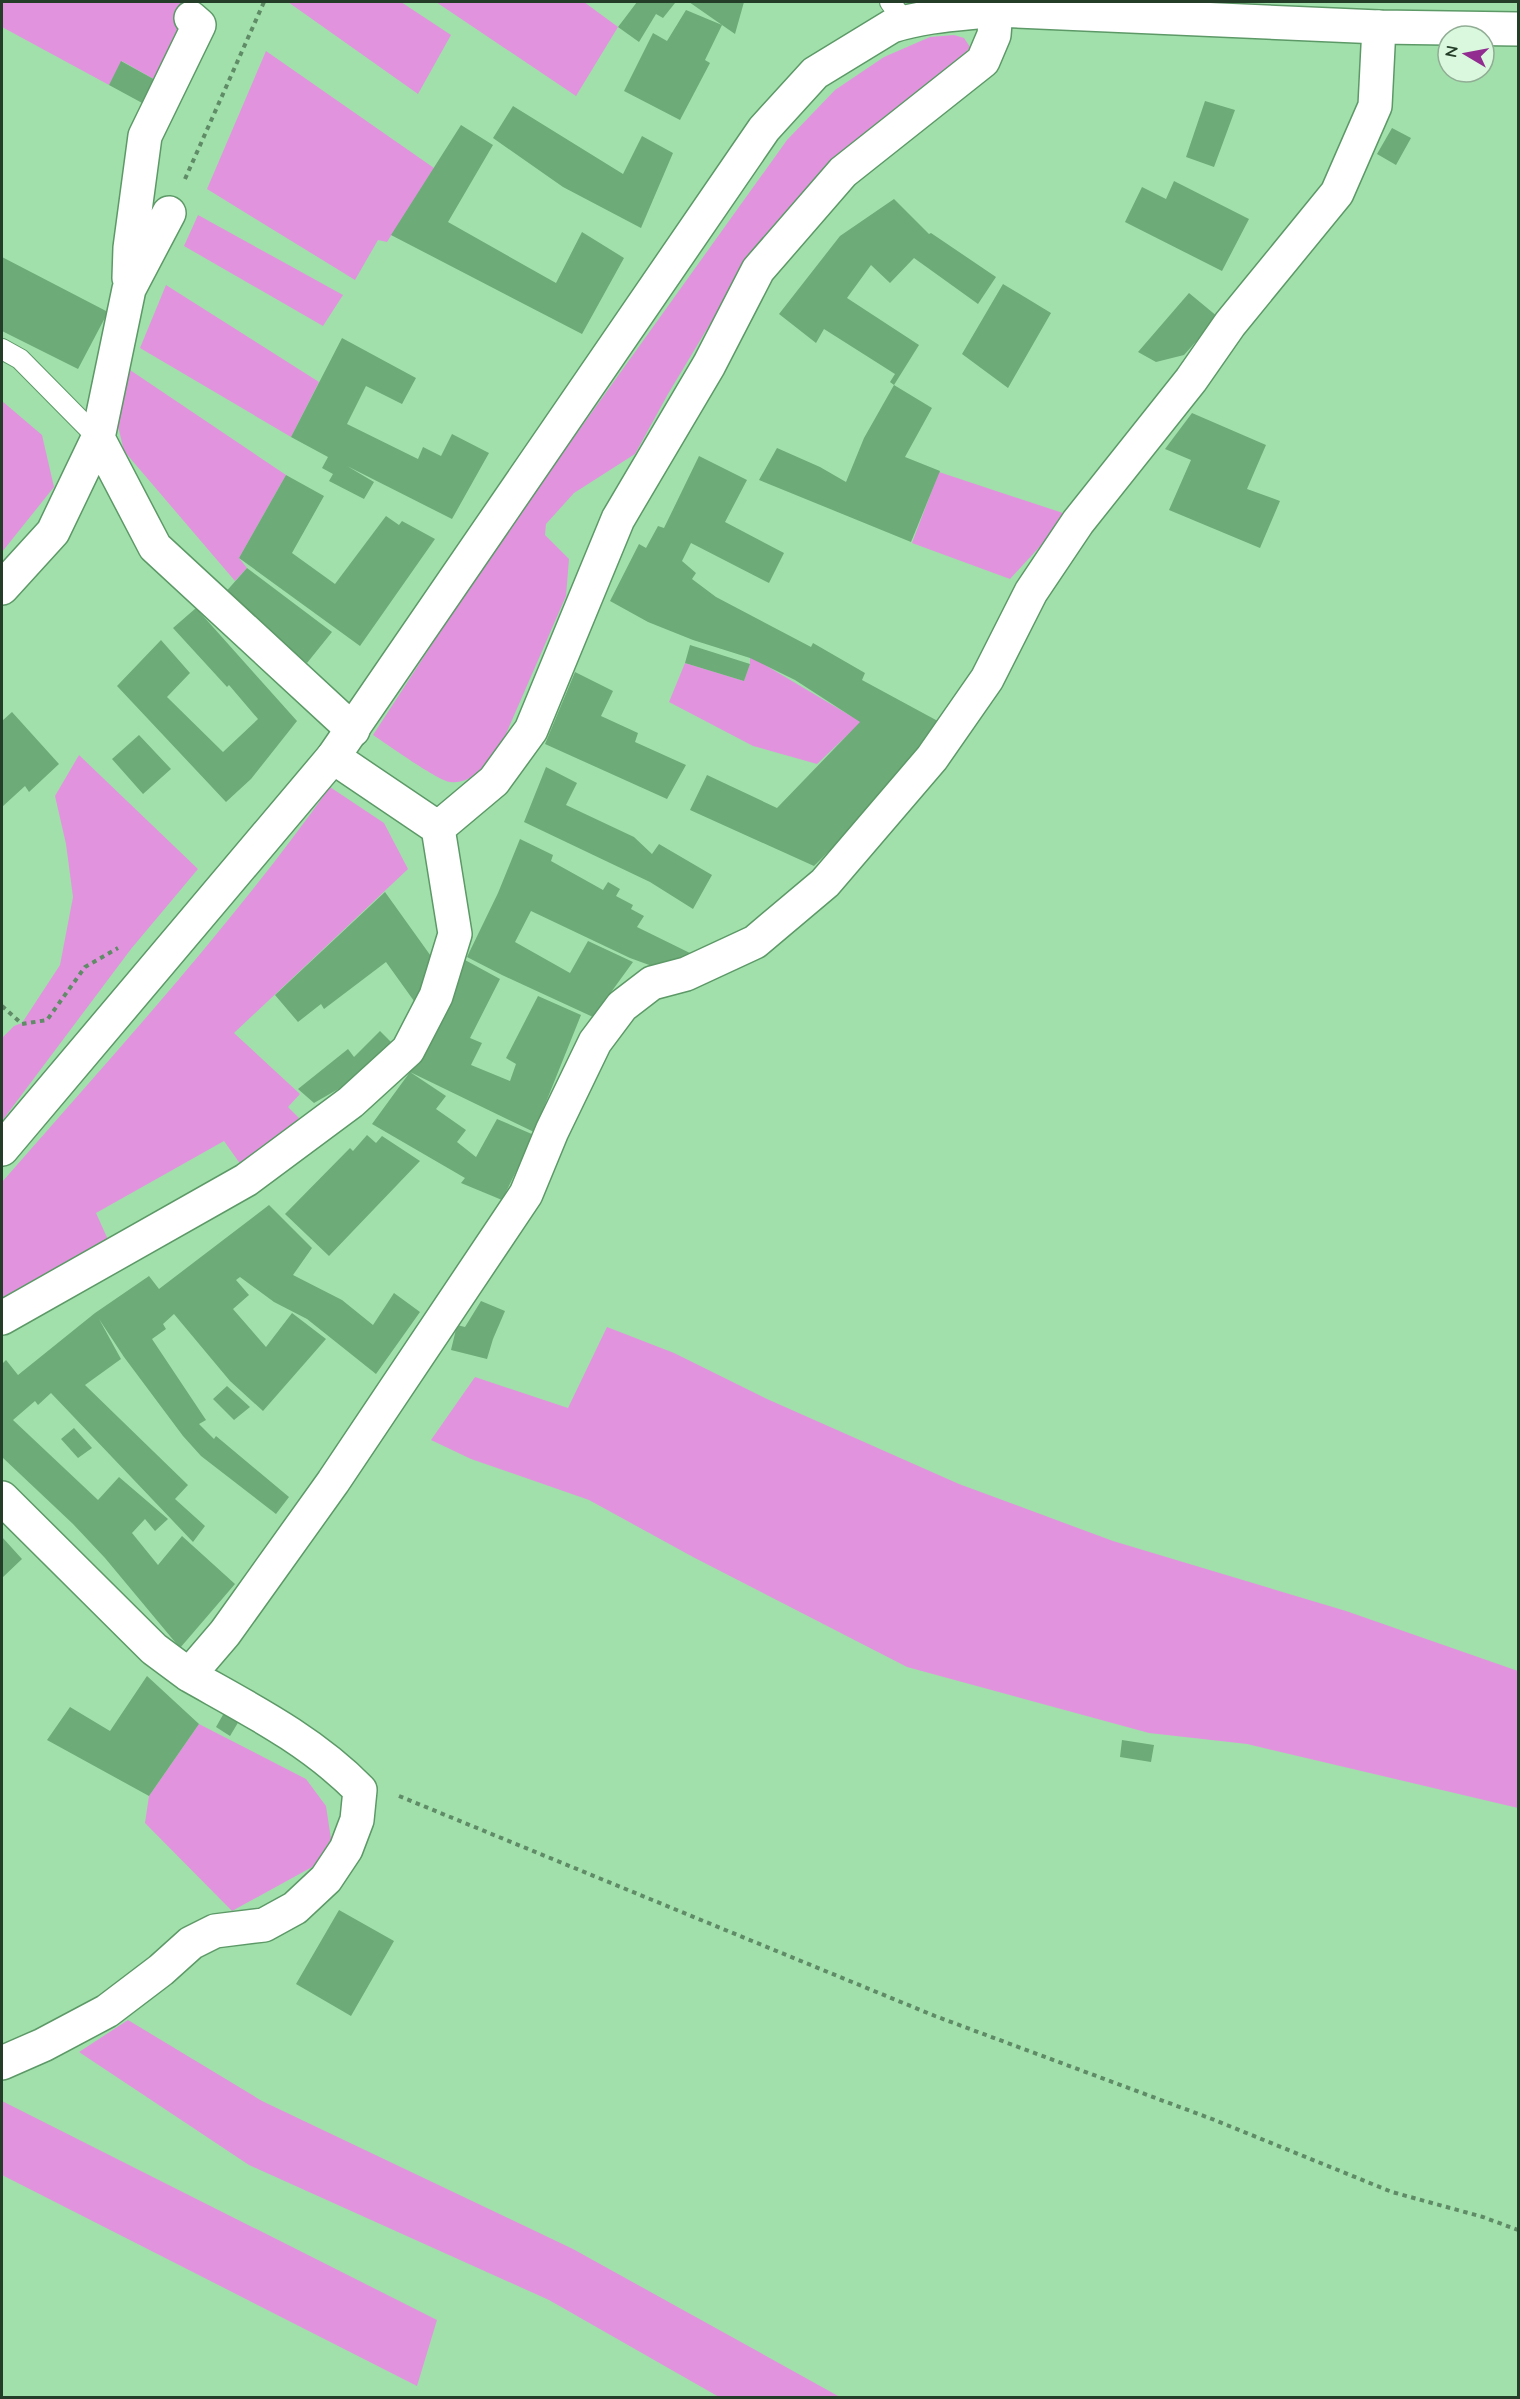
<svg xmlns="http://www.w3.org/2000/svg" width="1520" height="2399" viewBox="0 0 1520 2399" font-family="Quicksand,sans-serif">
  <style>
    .green { fill: #e194dd }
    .building { fill: #6dab78 }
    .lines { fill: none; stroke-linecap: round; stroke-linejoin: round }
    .lane-casing { stroke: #5c9967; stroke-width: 22 }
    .street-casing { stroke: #5c9967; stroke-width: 36 }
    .secondary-casing { stroke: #5c9967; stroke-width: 36 }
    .path { stroke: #5f8b66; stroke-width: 4; stroke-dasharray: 4.5 4.5; stroke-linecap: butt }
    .lane { stroke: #fff; stroke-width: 20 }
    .street { stroke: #fff; stroke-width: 33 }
    .secondary { stroke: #fff; stroke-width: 33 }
  </style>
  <rect width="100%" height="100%" fill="#a1e0ab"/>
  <path class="green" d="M2,2H200L157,81L122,61L109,85L2,27Z
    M288,2H401L451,35L418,94Z
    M436,2H584L618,27L576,96Z
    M954,35L964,38L970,47L955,67L731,289L668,394L635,454L574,493L546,524L545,535L569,559L566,596L499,750C489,764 471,785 450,782C438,781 387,744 373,735L496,546L787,140L835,90L884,57L930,37Z
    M266,51L434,168L387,242L378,240L355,280L207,189Z
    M198,215L343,295L323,326L184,246Z
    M166,285L319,382L291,437L140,348Z
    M130,370L286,475L239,558L247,568L235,581L124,451L115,414Z
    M2,401L42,435L54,487L2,552Z
    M939,472L1069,515L1010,579L912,543Z
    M750,656L861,722L817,764L753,746L669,702L685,663L744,681L750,664Z
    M79,755L198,869L131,949L2,1121V1038L14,1026L22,1023L60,965L73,897L66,844L55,796Z
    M330,787L384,823L408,869L234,1033L300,1094L288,1107L299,1118L269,1152L241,1165L224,1141L96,1213L110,1244L2,1301V1182C114,1054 231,926 330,787Z
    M607,1327L674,1353L767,1399L959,1484L1113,1541L1346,1611L1518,1671V1808L1247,1744L1149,1733L907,1667L693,1557L589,1500L471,1459L431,1440L475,1377L568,1408Z
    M199,1724L306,1779L326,1806L331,1839L314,1866L232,1911L145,1823L149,1796Z
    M128,2020L262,2101L573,2249L840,2397H719L549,2300L249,2165L79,2052Z
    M2,2101L437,2320L417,2386L2,2175Z"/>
  <path class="building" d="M637,2L675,3L663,18L656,14L639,42L618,27Z
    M689,2H744L735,34L722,25L705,60L710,63L680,120L624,91L653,33L667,41L686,10L722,25Z
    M121,61L157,81L144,104L109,85Z
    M1205,101L1235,110L1214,167L1186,157Z
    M513,106L623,174L642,136L673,153L641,228L563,187L493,138Z
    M461,125L493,145L448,222L556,283L582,232L624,258L582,334L391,235Z
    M1392,128L1411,138L1396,165L1377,154Z
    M1174,181L1249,219L1222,271L1125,222L1142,187L1166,199Z
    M894,199L929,234L931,233L996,277L978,304L914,258L890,283L871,265L847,298L919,345L894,385L932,408L905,457L940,471L911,542L759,480L777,448L820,467L846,482L864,438L894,385L890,382L895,374L824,329L816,343L779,314L840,236Z
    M2,257L108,312L78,369L2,331Z
    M1003,284L1051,313L1008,388L962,354Z
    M1189,293L1218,317L1184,355L1156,362L1138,352Z
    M342,338L416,378L402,404L366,386L347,424L418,459L423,447L441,456L452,434L489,453L452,519L347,466L374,482L364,499L329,481L333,474L322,468L328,457L291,437Z
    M1192,413L1266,445L1247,489L1280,501L1260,548L1169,510L1191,460L1165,449Z
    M699,456L747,480L725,522L784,553L769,583L691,543L682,561L696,573L692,579L716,597L811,647L813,643L865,673L862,680L947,726L920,761L814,866L690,810L707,775L777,808L860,722L795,680L750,658L693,640L648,622L610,601L639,544L646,548L658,526L664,528Z
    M286,475L324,496L292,553L335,584L386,516L399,525L402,521L435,539L360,646L239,558Z
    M247,568L332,632L307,663L223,595Z
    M196,608L297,721L251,779L226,802L117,686L161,640L190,673L167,697L223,752L258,719L229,685L227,687L173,628Z
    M690,645L750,664L744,681L685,663Z
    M575,672L613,691L601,716L638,733L635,742L686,765L667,799L545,744Z
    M12,712L59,764L29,792L25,786L2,807V721Z
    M139,735L171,769L143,794L112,759Z
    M546,767L577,783L566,805L634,837L652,854L659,844L712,875L693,909L650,882L524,822Z
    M520,839L553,855L551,861L603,890L608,882L620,889L616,896L633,905L631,909L644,916L637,927L694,955L663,970L630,958L531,911L515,942L570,973L588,941L633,962L593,1017L502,975L467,957L498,893Z
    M385,892L433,959L419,1008L386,962L324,1009L321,1004L298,1022L275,995Z
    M465,960L500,979L470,1038L482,1043L471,1065L510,1081L516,1064L506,1058L538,996L581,1015L534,1132L410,1072Z
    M380,1031L396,1047L375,1068L314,1103L298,1089L348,1049L354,1057Z
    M410,1072L446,1096L436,1109L466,1130L457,1142L476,1157L497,1119L534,1135L502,1200L461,1183L465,1178L372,1124Z
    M367,1135L376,1143L382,1136L420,1161L329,1256L285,1214L350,1148L353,1151Z
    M269,1205L312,1248L293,1275L342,1300L373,1325L394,1293L420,1312L376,1374L307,1319L274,1302L240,1277L236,1280L249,1295L233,1309L266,1347L292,1313L326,1339L263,1411L230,1381L174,1314L163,1324L166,1329L152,1339L206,1420L199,1424L214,1439L216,1436L289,1497L276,1514L201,1456L183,1436L124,1357L99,1319L121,1359L85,1385L188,1485L175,1499L205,1526L193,1542L51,1393L38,1405L35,1401L13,1420L98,1500L119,1477L168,1519L155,1531L145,1519L132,1533L158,1565L182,1536L235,1584L180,1648L105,1558L73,1524L2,1457V1364L6,1360L18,1375L95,1313L149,1276L159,1289Z
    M481,1301L505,1311L493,1339L487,1359L451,1350L457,1325L465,1327Z
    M227,1386L250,1407L234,1420L213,1399Z
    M74,1428L92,1448L78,1458L61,1439Z
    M2,1537L22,1559L2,1578Z
    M147,1676L199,1724L149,1796L47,1740L70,1707L110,1731Z
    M224,1713L239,1721L230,1736L216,1727Z
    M1122,1740L1154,1745L1151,1762L1120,1757Z
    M339,1910L394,1941L351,2016L296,1984Z"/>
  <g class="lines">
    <defs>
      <path id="lane" d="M890,2L905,22
        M2,349L20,359L98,438"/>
      <path id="street" d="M129,278L130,248L145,136L199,25L191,18
        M98,438L155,547L353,730
        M2,588L53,532L98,438L129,289L169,213
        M333,757L438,828
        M2,1318L246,1180L351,1102L408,1050L436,996L455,934L438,828L494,781L531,730L618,519L709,365L758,270L843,172L983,61L994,35L996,10
        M2,1498L154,1649L189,1675
        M2,2063L43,2045L107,2011L161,1970L191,1943L215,1931L264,1925L295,1908L326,1879L346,1849L357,1820L360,1790C311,1740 249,1709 189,1675L225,1633L333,1482L526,1194L552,1131L595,1042L622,1006L652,983L686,974L755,942L825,883L932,758L987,679L1031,592L1078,522L1191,380L1230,324L1337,193L1375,106L1379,27"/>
      <path id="secondary" d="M2,1149L333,757L764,129L815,73L892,26C926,15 962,14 996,10L1379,27L1518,29"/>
    </defs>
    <use href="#lane" class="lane-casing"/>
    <use href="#street" class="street-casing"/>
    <use href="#secondary" class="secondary-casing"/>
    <path class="path" d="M185,179L264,2
      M2,1006L22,1024L47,1020L85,967L118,948
      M399,1796L935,2016L1212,2119L1392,2192L1483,2217L1518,2230"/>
    <use href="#lane" class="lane"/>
    <use href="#street" class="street"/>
    <use href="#secondary" class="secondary"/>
  </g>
  <rect width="1520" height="2399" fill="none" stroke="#243d28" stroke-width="6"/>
  <g transform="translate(1466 54) rotate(280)"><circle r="28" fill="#d9f8dd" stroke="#91ad95" stroke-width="1.5"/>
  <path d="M0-4.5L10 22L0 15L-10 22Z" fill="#932c91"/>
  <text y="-9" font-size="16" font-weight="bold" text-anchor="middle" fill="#243d28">N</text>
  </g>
</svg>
